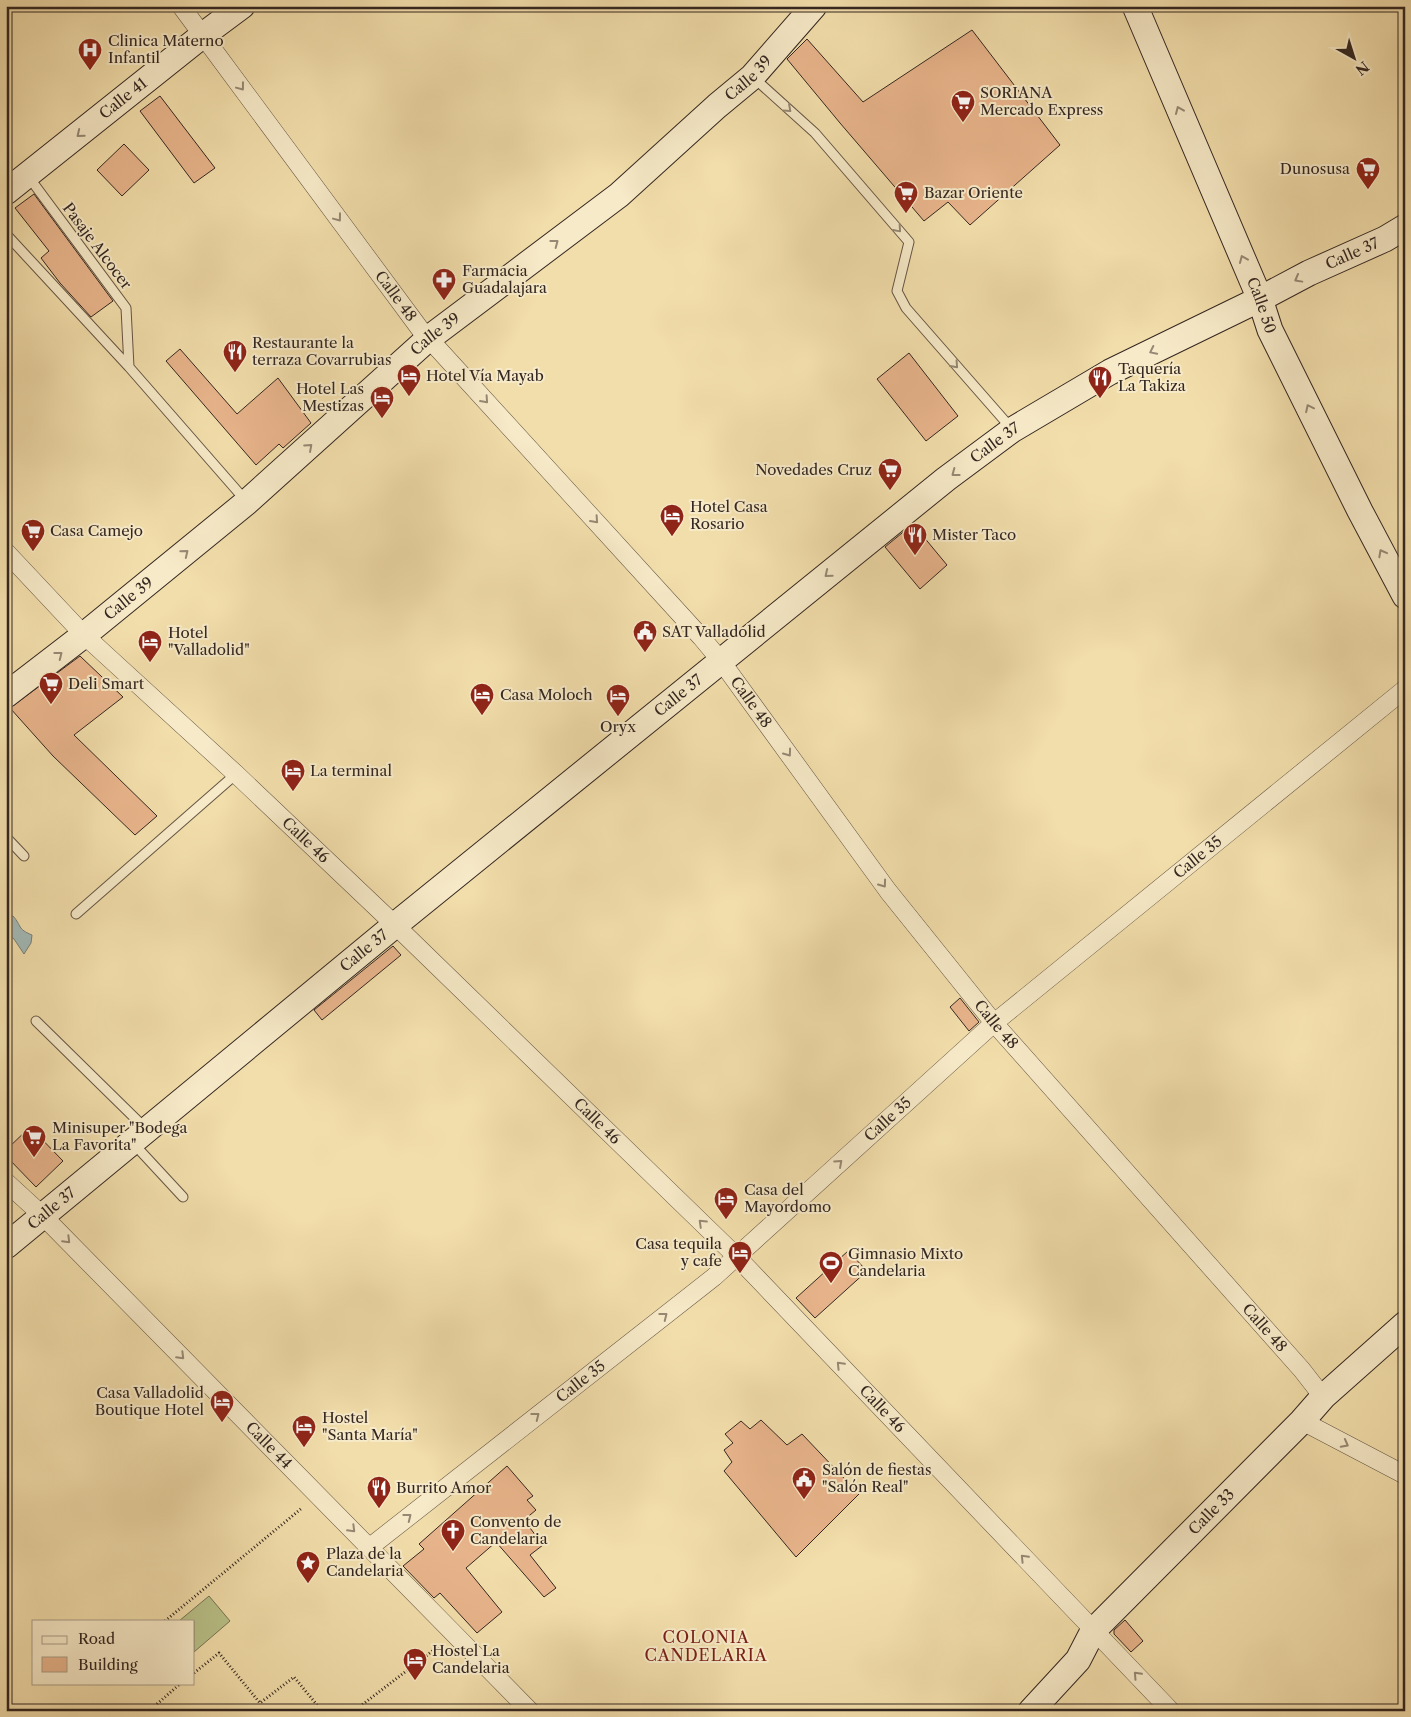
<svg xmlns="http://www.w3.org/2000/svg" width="1411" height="1717" viewBox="0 0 1411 1717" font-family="'Libre Caslon Text',serif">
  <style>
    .green { fill: #b9c189; stroke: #767455 }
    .water { fill: #a2b9b6; stroke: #767f7a }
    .building { fill: #e8b48b; stroke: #342721 }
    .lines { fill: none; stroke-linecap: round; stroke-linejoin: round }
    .lane-casing { stroke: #645544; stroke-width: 11 }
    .street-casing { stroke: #645544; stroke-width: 19 }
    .secondary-casing { stroke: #342721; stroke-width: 27 }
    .path { stroke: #342721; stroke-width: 3; stroke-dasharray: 1 2.5; stroke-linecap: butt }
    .lane { stroke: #f7eac8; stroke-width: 9 }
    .street { stroke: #f7eac8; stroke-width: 18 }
    .secondary { stroke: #f7eac8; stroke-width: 25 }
    .oneway { stroke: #968874 }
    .labels { text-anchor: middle; stroke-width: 4; stroke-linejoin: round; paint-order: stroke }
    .poi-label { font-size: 15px; fill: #342721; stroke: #f7eac8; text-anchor: start }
    .street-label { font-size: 15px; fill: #342721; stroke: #f7eac8 }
    .neighbourhood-label { font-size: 16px; letter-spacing: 1px; fill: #7a1f14; stroke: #f7eac8 }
  </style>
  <rect width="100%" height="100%" fill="#f2deab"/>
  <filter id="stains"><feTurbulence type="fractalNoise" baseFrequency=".004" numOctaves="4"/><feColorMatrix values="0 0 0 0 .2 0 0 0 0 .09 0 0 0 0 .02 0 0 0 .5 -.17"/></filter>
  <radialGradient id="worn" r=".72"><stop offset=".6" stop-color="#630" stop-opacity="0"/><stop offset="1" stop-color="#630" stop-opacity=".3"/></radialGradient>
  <path class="green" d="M209,1596L230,1621L194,1652V1621H179Z"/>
  <path class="water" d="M6,916H13C22,926 17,929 32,935L31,943L24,954L14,939L6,933Z"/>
  <path class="building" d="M972,30L1060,145L970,225L948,202L924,221L840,123L787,59L807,39L863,102Z
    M160,96L215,168L194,183L140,111Z
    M124,144L149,170L122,196L97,170Z
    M34,194L113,301L91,317L60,283L41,258L49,251L15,208Z
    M180,349L237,414L278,378L311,423L283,448L279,444L256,465L166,361Z
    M909,353L958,416L926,441L877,379Z
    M913,524L947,565L920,589L885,547Z
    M80,656L123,697L74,735L157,816L135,835L53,756L10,708Z
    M393,946L401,955L322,1020L314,1010Z
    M960,998L979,1022L969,1031L950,1007Z
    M30,1127L63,1161L36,1187L6,1156V1150Z
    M848,1251L867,1271L815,1318L796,1298Z
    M761,1420L787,1445L802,1434L859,1494L796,1557L724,1471L732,1462L724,1450L733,1443L725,1434L741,1421L750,1429Z
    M507,1466L533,1496L527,1500L536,1510L524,1520L543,1545L530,1555L556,1588L544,1597L496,1542L466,1568L502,1612L477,1633L440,1593L434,1598L403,1566L424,1549L419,1544Z
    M1125,1620L1143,1641L1131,1652L1114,1634V1630Z"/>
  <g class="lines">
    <defs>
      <path id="lane" d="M754,78L815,133L909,242L897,291L906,308L1011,428
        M28,176L126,308L129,367
        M6,234L129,367L246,501
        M6,837L24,856
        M76,914L236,774
        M36,1021L146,1129
        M133,1143L183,1197"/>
      <g id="street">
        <path id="s1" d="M181,6L420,329L701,637L721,661L888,891L994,1023L1302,1370L1323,1397"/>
        <path id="s2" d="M6,552L84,635L236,774L395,925L736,1256L1171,1711"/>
        <path id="s3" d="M6,1182L42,1215L530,1711"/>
        <path d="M1302,1421L1405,1475"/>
        <path id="s4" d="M370,1547L714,1277L994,1023L1405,689"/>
      </g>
      <g id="secondary">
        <path id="s5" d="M1135,6L1260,299L1270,330L1360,511L1405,596"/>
        <path id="s6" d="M6,192L203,35L242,6"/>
        <path id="s7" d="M6,695L84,635L247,502L429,338L619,195L717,106L752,77L814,6"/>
        <path id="s8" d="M6,1246L395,925L946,479L1012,430L1110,372L1260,299L1309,273L1385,239L1405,227"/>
        <path id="s9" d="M1031,1711L1078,1660L1093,1631L1302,1421L1323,1397L1405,1324"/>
      </g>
    </defs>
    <use href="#lane" class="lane-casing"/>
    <use href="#street" class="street-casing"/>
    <use href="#secondary" class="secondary-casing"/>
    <path class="path" d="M165,1621L302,1508
      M194,1673L219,1653L260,1703L294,1677L322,1711
      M149,1711L181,1683
      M354,1711L439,1646"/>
    <use href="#lane" class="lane"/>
    <use href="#street" class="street"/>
    <use href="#secondary" class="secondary"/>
  </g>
  <defs><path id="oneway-chevron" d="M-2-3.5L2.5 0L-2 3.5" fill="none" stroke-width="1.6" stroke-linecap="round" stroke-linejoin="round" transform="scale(1.25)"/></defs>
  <g class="oneway">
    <use href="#oneway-chevron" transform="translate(241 87) rotate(53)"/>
    <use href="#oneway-chevron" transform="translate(788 109) rotate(42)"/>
    <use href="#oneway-chevron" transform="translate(1179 110) rotate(-113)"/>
    <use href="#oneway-chevron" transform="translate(80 134) rotate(141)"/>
    <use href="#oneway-chevron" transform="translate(338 218) rotate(53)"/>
    <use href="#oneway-chevron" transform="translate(898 229) rotate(49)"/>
    <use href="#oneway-chevron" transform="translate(555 243) rotate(-37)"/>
    <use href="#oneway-chevron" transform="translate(1243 259) rotate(-113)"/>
    <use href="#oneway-chevron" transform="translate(1298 279) rotate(151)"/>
    <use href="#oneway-chevron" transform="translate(1153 351) rotate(154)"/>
    <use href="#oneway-chevron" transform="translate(955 365) rotate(48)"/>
    <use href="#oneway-chevron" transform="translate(485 400) rotate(48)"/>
    <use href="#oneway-chevron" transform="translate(1309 408) rotate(-116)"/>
    <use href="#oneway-chevron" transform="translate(309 447) rotate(-42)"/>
    <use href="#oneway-chevron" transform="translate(955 473) rotate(143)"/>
    <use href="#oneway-chevron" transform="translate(595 520) rotate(48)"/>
    <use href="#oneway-chevron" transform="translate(185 553) rotate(-39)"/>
    <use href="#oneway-chevron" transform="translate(1382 553) rotate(-118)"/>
    <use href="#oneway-chevron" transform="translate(828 574) rotate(141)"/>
    <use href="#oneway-chevron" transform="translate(59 655) rotate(-38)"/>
    <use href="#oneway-chevron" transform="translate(788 753) rotate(54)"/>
    <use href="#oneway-chevron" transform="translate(883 884) rotate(54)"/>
    <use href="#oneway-chevron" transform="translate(839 1163) rotate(-42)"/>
    <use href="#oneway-chevron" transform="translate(702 1223) rotate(-136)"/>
    <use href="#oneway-chevron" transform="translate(67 1240) rotate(45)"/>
    <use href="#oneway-chevron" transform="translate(664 1316) rotate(-38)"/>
    <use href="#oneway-chevron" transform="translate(181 1356) rotate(45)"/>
    <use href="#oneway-chevron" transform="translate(840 1365) rotate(-134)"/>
    <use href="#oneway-chevron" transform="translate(536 1416) rotate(-38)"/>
    <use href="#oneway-chevron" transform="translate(1345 1444) rotate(28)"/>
    <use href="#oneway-chevron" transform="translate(408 1517) rotate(-38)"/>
    <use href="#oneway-chevron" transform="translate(352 1529) rotate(45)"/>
    <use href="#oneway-chevron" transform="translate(1024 1558) rotate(-134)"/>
    <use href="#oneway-chevron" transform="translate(1137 1675) rotate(-133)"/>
  </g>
  <defs>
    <symbol id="hospital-pin" viewBox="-11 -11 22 30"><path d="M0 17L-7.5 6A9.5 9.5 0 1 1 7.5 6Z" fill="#8f2418" stroke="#f7eac8"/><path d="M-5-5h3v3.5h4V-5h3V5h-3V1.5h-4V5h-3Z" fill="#fff"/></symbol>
    <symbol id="supermarket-pin" viewBox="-11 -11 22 30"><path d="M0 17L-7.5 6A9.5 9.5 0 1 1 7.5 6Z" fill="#8f2418" stroke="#f7eac8"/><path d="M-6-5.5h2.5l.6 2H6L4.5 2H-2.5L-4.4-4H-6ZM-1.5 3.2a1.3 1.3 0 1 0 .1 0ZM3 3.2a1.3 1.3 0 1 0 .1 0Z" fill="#fff"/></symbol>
    <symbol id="pharmacy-pin" viewBox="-11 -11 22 30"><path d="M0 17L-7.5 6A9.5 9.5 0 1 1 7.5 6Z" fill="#8f2418" stroke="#f7eac8"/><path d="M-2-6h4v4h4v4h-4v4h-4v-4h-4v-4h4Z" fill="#fff"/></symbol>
    <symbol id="restaurant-pin" viewBox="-11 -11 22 30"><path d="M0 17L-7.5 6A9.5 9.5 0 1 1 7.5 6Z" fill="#8f2418" stroke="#f7eac8"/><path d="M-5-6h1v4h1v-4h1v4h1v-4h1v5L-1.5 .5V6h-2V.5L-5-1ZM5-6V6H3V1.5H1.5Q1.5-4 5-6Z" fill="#fff"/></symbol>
    <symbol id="hotel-pin" viewBox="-11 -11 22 30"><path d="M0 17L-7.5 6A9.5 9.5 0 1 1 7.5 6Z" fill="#8f2418" stroke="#f7eac8"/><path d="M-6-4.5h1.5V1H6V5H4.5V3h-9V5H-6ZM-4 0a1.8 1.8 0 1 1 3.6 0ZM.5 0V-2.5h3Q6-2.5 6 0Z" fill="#fff"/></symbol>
    <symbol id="civic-pin" viewBox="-11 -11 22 30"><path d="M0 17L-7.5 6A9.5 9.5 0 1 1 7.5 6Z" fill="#8f2418" stroke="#f7eac8"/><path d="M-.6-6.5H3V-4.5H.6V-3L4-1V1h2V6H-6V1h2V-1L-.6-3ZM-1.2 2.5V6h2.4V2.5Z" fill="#fff"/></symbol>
    <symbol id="stadium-pin" viewBox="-11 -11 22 30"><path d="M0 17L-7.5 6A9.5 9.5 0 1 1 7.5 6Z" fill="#8f2418" stroke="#f7eac8"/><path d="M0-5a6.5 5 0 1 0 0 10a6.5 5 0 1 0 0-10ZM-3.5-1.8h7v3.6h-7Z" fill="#fff"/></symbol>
    <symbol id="church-pin" viewBox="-11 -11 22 30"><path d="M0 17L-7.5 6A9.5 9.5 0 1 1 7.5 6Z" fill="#8f2418" stroke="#f7eac8"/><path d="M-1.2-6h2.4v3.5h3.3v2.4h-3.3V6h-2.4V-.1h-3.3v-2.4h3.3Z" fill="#fff"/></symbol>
    <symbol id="sight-pin" viewBox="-11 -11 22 30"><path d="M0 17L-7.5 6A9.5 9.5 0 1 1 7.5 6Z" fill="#8f2418" stroke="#f7eac8"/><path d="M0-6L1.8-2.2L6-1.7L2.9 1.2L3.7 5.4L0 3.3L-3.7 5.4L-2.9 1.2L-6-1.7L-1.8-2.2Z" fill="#fff"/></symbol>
  </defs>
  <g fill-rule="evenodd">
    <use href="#hospital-pin" x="76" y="36" width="28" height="38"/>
    <use href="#supermarket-pin" x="949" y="88" width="28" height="38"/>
    <use href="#supermarket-pin" x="1354" y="155" width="28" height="38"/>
    <use href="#supermarket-pin" x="892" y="179" width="28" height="38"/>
    <use href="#pharmacy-pin" x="430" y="266" width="28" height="38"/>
    <use href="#restaurant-pin" x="221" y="338" width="28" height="38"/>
    <use href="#hotel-pin" x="395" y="362" width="28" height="38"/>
    <use href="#restaurant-pin" x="1086" y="364" width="28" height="38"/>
    <use href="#hotel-pin" x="368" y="384" width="28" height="38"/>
    <use href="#supermarket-pin" x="876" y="456" width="28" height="38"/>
    <use href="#hotel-pin" x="658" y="502" width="28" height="38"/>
    <use href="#supermarket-pin" x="19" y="517" width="28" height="38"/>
    <use href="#restaurant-pin" x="901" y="521" width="28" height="38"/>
    <use href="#civic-pin" x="631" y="618" width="28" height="38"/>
    <use href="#hotel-pin" x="136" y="628" width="28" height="38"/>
    <use href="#supermarket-pin" x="37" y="670" width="28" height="38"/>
    <use href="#hotel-pin" x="468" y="681" width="28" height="38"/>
    <use href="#hotel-pin" x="604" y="682" width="28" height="38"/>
    <use href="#hotel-pin" x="279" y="757" width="28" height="38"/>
    <use href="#supermarket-pin" x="20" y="1123" width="28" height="38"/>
    <use href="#hotel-pin" x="712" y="1185" width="28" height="38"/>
    <use href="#hotel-pin" x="726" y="1239" width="28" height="38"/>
    <use href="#stadium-pin" x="817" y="1249" width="28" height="38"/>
    <use href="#hotel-pin" x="208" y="1388" width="28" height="38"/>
    <use href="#hotel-pin" x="290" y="1413" width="28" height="38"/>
    <use href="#civic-pin" x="790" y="1465" width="28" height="38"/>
    <use href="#restaurant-pin" x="365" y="1474" width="28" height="38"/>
    <use href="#church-pin" x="439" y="1517" width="28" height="38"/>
    <use href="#sight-pin" x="294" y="1549" width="28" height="38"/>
    <use href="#hotel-pin" x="401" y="1646" width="28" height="38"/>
  </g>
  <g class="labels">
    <g class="poi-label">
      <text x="108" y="46">Clinica Materno<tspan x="108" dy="17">Infantil</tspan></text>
      <text x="980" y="98">SORIANA<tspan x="980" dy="17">Mercado Express</tspan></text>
      <text x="1350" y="174" text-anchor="end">Dunosusa</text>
      <text x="924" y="198">Bazar Oriente</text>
      <text x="462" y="276">Farmacia<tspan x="462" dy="17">Guadalajara</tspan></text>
      <text x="252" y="348">Restaurante la<tspan x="252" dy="17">terraza Covarrubias</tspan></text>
      <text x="1118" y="374">Taquería<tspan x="1118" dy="17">La Takiza</tspan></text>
      <text x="426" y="381">Hotel Vía Mayab</text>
      <text x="364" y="394" text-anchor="end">Hotel Las<tspan x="364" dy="17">Mestizas</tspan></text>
      <text x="872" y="475" text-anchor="end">Novedades Cruz</text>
      <text x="690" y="512">Hotel Casa<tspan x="690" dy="17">Rosario</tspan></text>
      <text x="50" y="536">Casa Camejo</text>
      <text x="932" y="540">Mister Taco</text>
      <text x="662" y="637">SAT Valladolid</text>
      <text x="168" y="638">Hotel<tspan x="168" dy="17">"Valladolid"</tspan></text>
      <text x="68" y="689">Deli Smart</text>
      <text x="500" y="700">Casa Moloch</text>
      <text x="618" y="732" text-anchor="middle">Oryx</text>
      <text x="310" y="776">La terminal</text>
      <text x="52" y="1133">Minisuper "Bodega<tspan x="52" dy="17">La Favorita"</tspan></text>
      <text x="744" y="1195">Casa del<tspan x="744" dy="17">Mayordomo</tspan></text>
      <text x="722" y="1249" text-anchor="end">Casa tequila<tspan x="722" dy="17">y cafe</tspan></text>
      <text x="848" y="1259">Gimnasio Mixto<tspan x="848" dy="17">Candelaria</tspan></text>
      <text x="204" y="1398" text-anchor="end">Casa Valladolid<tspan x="204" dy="17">Boutique Hotel</tspan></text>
      <text x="322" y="1423">Hostel<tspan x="322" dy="17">"Santa María"</tspan></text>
      <text x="822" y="1475">Salón de fiestas<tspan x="822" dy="17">"Salón Real"</tspan></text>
      <text x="396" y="1493">Burrito Amor</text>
      <text x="470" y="1527">Convento de<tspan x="470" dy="17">Candelaria</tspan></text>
      <text x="326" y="1559">Plaza de la<tspan x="326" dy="17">Candelaria</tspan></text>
      <text x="432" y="1656">Hostel La<tspan x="432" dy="17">Candelaria</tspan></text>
    </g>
    <g class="street-label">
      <text dy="5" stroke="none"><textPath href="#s7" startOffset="966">Calle 39</textPath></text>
      <text dy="5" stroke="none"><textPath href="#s6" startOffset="150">Calle 41</textPath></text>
      <text transform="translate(97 246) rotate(53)" y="5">Pasaje Alcocer</text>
      <text dy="5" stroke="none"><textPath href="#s8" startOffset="1679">Calle 37</textPath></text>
      <text dy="5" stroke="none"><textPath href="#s1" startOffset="361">Calle 48</textPath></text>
      <text dy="5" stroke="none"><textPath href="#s5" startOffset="325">Calle 50</textPath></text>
      <text dy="5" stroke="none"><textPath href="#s7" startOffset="561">Calle 39</textPath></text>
      <text dy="5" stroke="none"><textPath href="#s8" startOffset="1274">Calle 37</textPath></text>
      <text dy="5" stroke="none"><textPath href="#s7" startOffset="156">Calle 39</textPath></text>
      <text dy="5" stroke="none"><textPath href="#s8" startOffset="869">Calle 37</textPath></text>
      <text dy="5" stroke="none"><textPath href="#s1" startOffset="901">Calle 48</textPath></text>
      <text dy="5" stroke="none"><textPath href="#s2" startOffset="416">Calle 46</textPath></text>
      <text dy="5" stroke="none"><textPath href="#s4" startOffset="1078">Calle 35</textPath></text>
      <text dy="5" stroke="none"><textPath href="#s8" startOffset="464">Calle 37</textPath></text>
      <text dy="5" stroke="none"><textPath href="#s1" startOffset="1306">Calle 48</textPath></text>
      <text dy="5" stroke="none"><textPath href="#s4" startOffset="672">Calle 35</textPath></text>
      <text dy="5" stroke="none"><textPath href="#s2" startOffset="821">Calle 46</textPath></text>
      <text dy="5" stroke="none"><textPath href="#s8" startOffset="59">Calle 37</textPath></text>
      <text dy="5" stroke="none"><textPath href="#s1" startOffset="1711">Calle 48</textPath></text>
      <text dy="5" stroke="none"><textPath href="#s4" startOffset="268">Calle 35</textPath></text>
      <text dy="5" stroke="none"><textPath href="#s2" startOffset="1226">Calle 46</textPath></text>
      <text dy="5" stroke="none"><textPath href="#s3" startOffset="372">Calle 44</textPath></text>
      <text dy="5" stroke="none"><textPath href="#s9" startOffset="270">Calle 33</textPath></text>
    </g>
    <g class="neighbourhood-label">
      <text x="706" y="1643">COLONIA<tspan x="706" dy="18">CANDELARIA</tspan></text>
    </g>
  </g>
  <rect width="1411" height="1717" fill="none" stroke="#f2deab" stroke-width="25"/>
  <rect x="8" y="8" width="1396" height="1702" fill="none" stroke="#342721" stroke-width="2.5"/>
  <rect x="12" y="12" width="1386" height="1692" fill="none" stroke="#342721"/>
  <rect x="32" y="1620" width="162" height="65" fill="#f7eac8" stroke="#a99c85"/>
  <rect x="42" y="1636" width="25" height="8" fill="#f7eac8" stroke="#a99c85"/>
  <text x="78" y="1644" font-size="15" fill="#342721">Road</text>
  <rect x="42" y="1657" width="25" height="15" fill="#e8b48b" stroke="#a99c85"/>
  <text x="78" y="1670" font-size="15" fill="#342721">Building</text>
  <g transform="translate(1354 58) rotate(141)" stroke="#f7eac8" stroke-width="4" paint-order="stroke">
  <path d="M0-4L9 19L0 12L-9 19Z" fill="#342721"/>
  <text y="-8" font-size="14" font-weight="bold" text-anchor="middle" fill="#342721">N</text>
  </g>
  <rect width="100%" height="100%" filter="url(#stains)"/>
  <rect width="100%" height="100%" fill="url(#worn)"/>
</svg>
